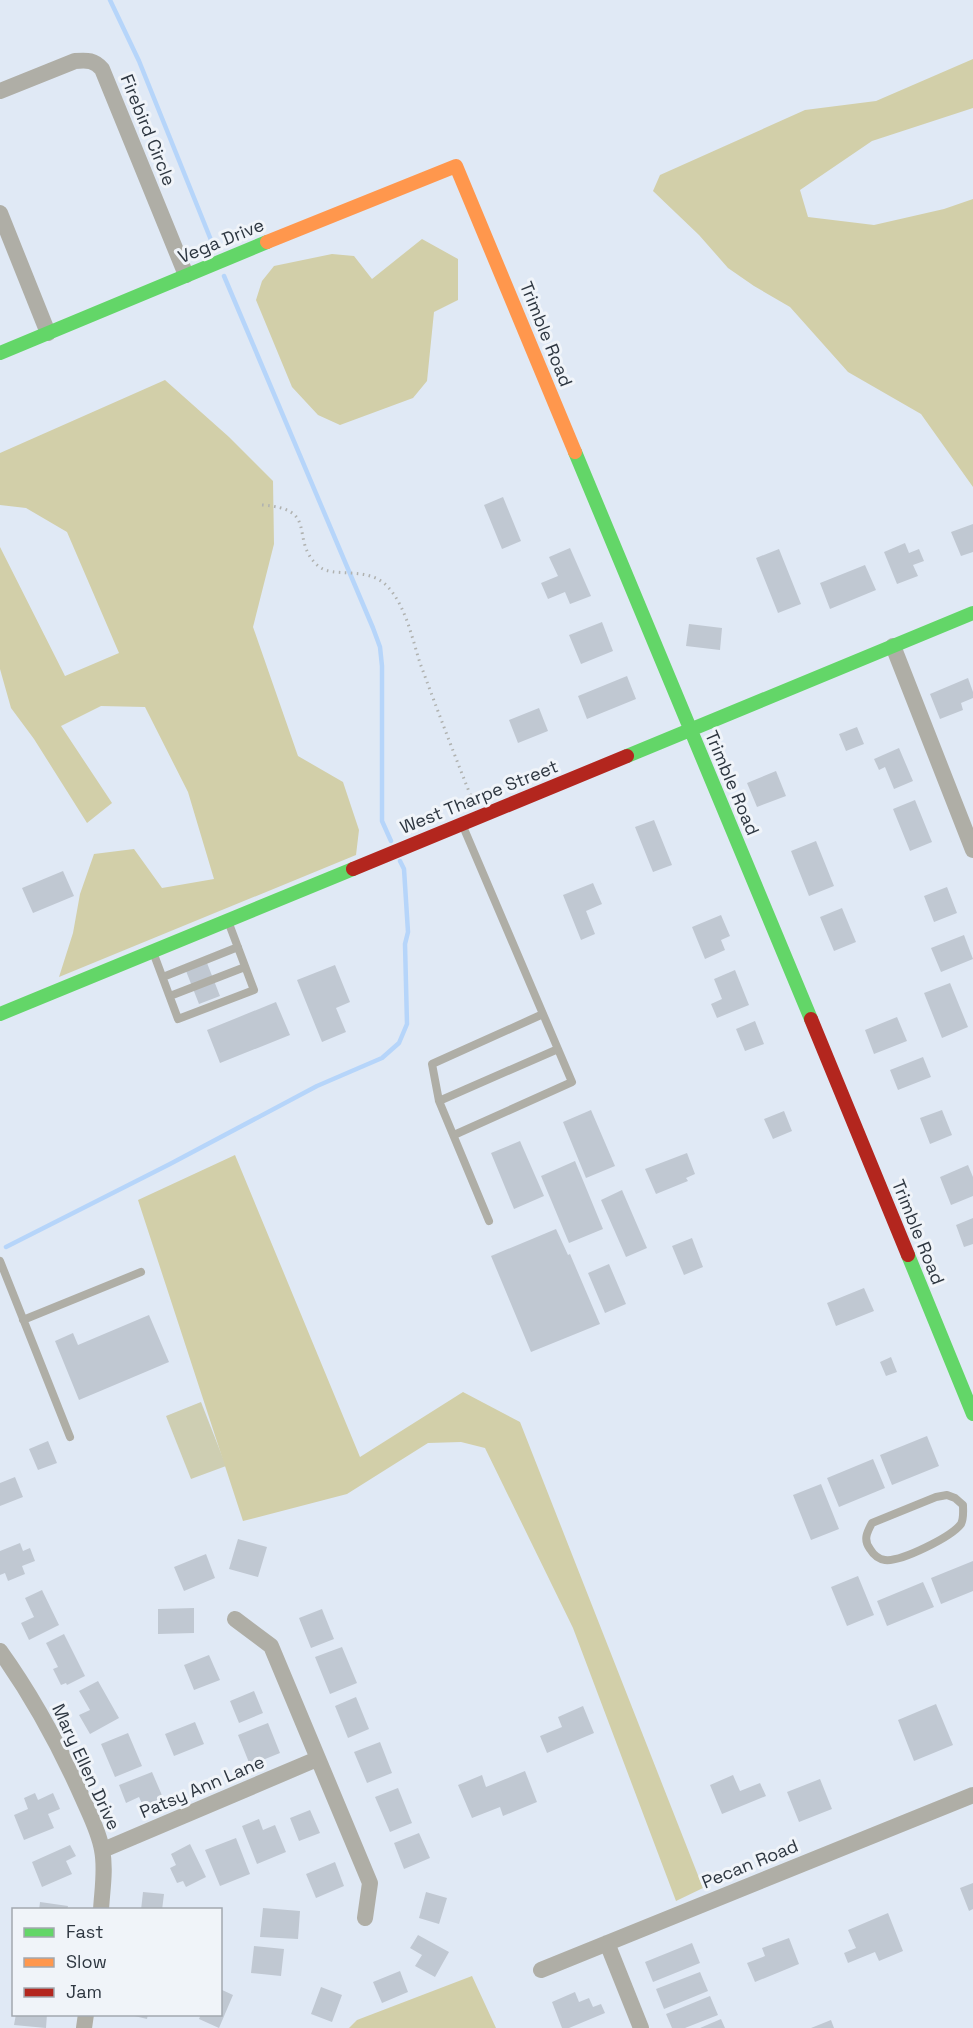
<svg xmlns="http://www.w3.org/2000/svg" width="973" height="2028" viewBox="0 0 973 2028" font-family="'Space Grotesk',sans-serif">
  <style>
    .green { fill: #ceceb2 }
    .forest { fill: #d2cfa9 }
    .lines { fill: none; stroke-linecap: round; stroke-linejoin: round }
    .stream { stroke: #b6d5fa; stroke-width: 4.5 }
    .building { fill: #c0c8d2 }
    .path { stroke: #b0b2b0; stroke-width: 3; stroke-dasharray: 1.5 4.5; stroke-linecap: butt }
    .lane { stroke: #afaea6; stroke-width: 8 }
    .street { stroke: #afaea6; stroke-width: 16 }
    .fast { stroke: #63d668; stroke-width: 14 }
    .slow { stroke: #ff974d; stroke-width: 14 }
    .jam { stroke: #b3261e; stroke-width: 14 }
    .labels { text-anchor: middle; stroke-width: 6; stroke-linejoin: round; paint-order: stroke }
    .street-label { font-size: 18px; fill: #2e3741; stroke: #f0f4f9 }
  </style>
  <rect width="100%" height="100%" fill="#e0e9f5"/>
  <path class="green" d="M201,1402L226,1466L191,1479L166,1416Z"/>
  <path class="forest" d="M973,59V108L872,141L800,190L808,217L874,225L944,209L973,199V487L921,414L848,372L790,307L754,286L728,268L699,235L653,191L660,175L805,110L876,101Z
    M422,239L458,259V300L434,312L427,381L413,398L340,425L318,415L292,387L256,300L262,281L274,266L332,254L354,256L372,279Z
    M165,380L229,437L273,481L274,544L253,627L298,756L343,782L359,830L356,855L59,977L73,933L80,894L94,854L134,849L162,888L214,879L188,792L145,707L101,706L61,726L112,803L87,823L34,739L11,708L0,669V547L65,676L119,653L67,532L26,508L0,505V453Z
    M235,1155L360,1457L463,1392L520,1422L703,1888L676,1901L573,1628L485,1448L461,1442L428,1443L347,1494L243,1521L138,1200Z
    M472,1976L496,2028H349L357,2020Z"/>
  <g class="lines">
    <path class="stream" d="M110,0L139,61L213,245
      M224,276L373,628L380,647L382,666V821L391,841
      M6,1247L170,1164L317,1086L382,1058L399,1043L407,1024L405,944L408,932L404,869L400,861"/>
  </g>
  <path class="building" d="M503,497L521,541L502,549L484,505Z
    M973,524V552L961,556L951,532Z
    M905,543L909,553L919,549L924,561L913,565L918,576L897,584L884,552Z
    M570,548L591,596L570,604L565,592L548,599L541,583L558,576L549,557Z
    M779,549L801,604L778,613L756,558Z
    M865,565L876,590L830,609L820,583Z
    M602,622L613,651L581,664L569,635Z
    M689,624L722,628L720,650L686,646Z
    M627,676L636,699L587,719L578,696Z
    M968,678L973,692V698L961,703L963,710L940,719L930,694Z
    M539,708L548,731L518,743L509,720Z
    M857,727L864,744L846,751L839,734Z
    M899,748L913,781L894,789L885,767L879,770L874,759Z
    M776,771L786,796L757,807L747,783Z
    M915,800L932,842L910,851L893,809Z
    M654,820L672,865L653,872L635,827Z
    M816,841L834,886L809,896L791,851Z
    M63,871L74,896L33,913L22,888Z
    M593,883L602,904L586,911L595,934L581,940L563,895Z
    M947,887L957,913L934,922L924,896Z
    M842,908L856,942L834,951L820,917Z
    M721,915L730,936L721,940L725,950L705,959L692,927Z
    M964,935L973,959L941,972L931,948Z
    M207,963L220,996L199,1004L186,971Z
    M335,965L350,1002L336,1008L346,1032L322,1042L297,980Z
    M735,970L749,1005L717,1018L711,1004L722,999L714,979Z
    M950,983L968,1027L942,1038L924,993Z
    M276,1002L290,1035L220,1063L207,1030Z
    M897,1017L907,1041L874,1054L865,1030Z
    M755,1021L764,1044L745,1051L736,1029Z
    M923,1057L931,1077L898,1090L890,1070Z
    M591,1110L615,1166L586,1178L563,1122Z
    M942,1110L952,1135L930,1144L920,1118Z
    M784,1111L792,1131L773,1139L764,1119Z
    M520,1141L544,1196L514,1209L491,1153Z
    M687,1153L695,1174L686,1178L688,1181L656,1194L645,1169Z
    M575,1161L603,1229L569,1243L541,1176Z
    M968,1165L973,1177V1196L951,1205L940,1177Z
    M622,1190L647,1248L626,1257L601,1200Z
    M973,1218V1244L964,1247L956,1225Z
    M556,1229L568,1255L570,1254L600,1324L531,1352L491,1256Z
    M692,1238L703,1267L684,1275L672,1246Z
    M609,1264L626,1304L605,1313L588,1273Z
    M864,1288L874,1311L836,1326L827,1303Z
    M149,1315L169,1362L79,1400L55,1341L73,1333L78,1345Z
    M891,1357L897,1372L886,1376L880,1362Z
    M927,1436L939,1466L892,1485L880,1455Z
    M48,1441L57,1463L38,1470L29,1449Z
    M873,1459L885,1488L839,1507L827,1478Z
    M15,1477L23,1497L0,1506V1483Z
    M821,1484L839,1529L811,1540L793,1495Z
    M238,1539L267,1547L258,1577L229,1569Z
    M20,1543L23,1551L30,1548L35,1561L22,1566L25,1574L8,1581L5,1573L0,1575V1551Z
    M206,1554L215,1578L184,1591L174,1567Z
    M973,1561V1591L941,1604L931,1578Z
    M858,1576L874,1615L847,1626L831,1587Z
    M923,1582L934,1607L887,1626L877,1601Z
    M42,1590L59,1625L29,1640L21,1623L34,1617L25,1598Z
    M194,1608V1633L158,1634V1609Z
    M322,1609L334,1639L311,1648L299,1618Z
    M64,1634L85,1676L67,1685L66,1683L61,1685L53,1669L58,1667L46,1643Z
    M342,1647L357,1683L330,1694L315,1657Z
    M209,1655L220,1680L194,1690L184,1665Z
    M98,1681L119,1718L90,1734L79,1715L90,1710L79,1691Z
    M254,1691L263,1713L239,1723L230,1701Z
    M356,1697L369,1729L348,1738L335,1706Z
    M936,1704L953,1745L914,1761L898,1720Z
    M583,1706L594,1733L547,1753L540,1736L562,1727L558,1717Z
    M195,1722L204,1744L174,1756L165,1734Z
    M268,1723L280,1753L250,1765L238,1735Z
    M128,1733L142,1766L115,1777L101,1744Z
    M380,1742L392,1773L367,1783L354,1752Z
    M525,1771L537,1802L503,1816L500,1807L472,1818L458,1785L482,1775L486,1787Z
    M152,1772L164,1800L144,1808L139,1797L126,1803L119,1785Z
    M733,1775L740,1791L760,1783L766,1796L722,1814L710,1785Z
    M820,1779L832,1809L799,1822L787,1792Z
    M398,1788L412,1823L390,1832L375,1797Z
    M35,1793L38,1800L53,1793L60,1809L48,1814L54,1828L24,1840L14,1815L28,1809L24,1798Z
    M310,1810L320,1833L299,1841L290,1818Z
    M259,1819L263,1830L275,1825L286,1852L257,1864L242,1826Z
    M419,1833L430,1858L404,1869L394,1843Z
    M236,1838L250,1874L220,1886L205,1850Z
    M190,1844L206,1877L186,1887L183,1881L177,1883L170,1868L176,1865L171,1854Z
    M70,1845L76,1856L66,1861L72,1874L42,1887L32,1862Z
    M335,1862L344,1886L316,1898L306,1874Z
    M973,1883V1909L969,1911L960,1888Z
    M143,1892L164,1894L162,1910H141Z
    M426,1892L447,1898L439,1924L419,1918Z
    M40,1902L68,1906L67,1910H39Z
    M263,1908L300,1911L298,1939L260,1937Z
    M888,1913L903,1951L879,1961L875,1952L848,1963L844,1953L856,1948L848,1930Z
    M418,1935L449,1952L435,1977L415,1966L422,1955L410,1948Z
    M789,1938L799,1964L755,1982L747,1963L765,1956L762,1948Z
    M692,1943L700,1963L653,1982L645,1962Z
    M254,1946L284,1949L281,1976L251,1973Z
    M400,1971L408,1992L382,2003L373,1982Z
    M700,1972L708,1991L664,2009L656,1989Z
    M321,1987L342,1995L332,2022L311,2014Z
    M220,1989L233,1995L219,2028L199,2019L201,2014H220Z
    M575,1992L579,2002L589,1998L593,2007L601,2004L605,2013L569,2028H562L552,2002Z
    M710,1996L718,2015L685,2028H672L666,2014Z
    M16,2014H47L46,2028L14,2025Z
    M126,2014H148L147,2019Z
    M721,2019L725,2028H700Z
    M831,2020L834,2028H811Z"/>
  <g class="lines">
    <path class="path" d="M262,505C320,509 289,538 317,565C332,580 367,564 388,587C406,607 412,638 420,663C437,709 454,754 472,799"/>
    <path class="lane" d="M153,952L178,1019L254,990L228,921
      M163,977L238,947
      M170,996L245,967
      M439,1101L558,1049
      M454,1135L572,1082L462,824
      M489,1221L439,1101L432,1064L543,1014
      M0,1261L70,1437
      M23,1320L141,1272
      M947,1495L955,1498L963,1505C963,1511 964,1518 961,1524C951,1537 901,1562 885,1560C878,1559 873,1554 870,1549C863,1540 867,1532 872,1523L936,1497Z"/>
    <path class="street" d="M0,91L75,61C88,60 94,60 102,69L186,275
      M0,213L48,333
      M893,646L973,850
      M235,1619L271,1646L370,1883L365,1918
      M0,1651C33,1697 60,1747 83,1799C90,1815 99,1832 102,1850C106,1869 102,1891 101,1910
      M103,1850L317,1759
      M607,1943L641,2028
      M541,1970L973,1795
      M84,2028L86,2014"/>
    <path class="fast" d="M0,353L267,242
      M575,452L811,1019
      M627,756L973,613
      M0,1014L353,869
      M908,1255L973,1414"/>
    <path class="slow" d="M267,242L456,166L575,452"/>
    <path class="jam" d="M353,869L627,756
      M811,1019L908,1255"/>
  </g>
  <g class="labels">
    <g class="street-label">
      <text transform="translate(148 130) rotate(68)" y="6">Firebird Circle</text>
      <text transform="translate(221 241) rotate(-22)" y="6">Vega Drive</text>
      <text transform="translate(546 334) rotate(68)" y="6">Trimble Road</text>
      <text transform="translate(732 783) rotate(67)" y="6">Trimble Road</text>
      <text transform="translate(479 797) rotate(-22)" y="6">West Tharpe Street</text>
      <text transform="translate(918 1232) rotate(68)" y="6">Trimble Road</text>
      <text transform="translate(86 1767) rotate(65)" y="6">Mary Ellen Drive</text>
      <text transform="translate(202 1787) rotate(-23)" y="6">Patsy Ann Lane</text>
      <text transform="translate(750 1864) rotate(-22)" y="6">Pecan Road</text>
    </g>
  </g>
  <rect x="12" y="1908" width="210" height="108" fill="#f0f4f9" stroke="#a2a8af" stroke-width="1.5"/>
  <rect x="24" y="1928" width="30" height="9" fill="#63d668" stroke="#a2a8af" stroke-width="1.5"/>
  <text x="66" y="1938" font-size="18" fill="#2e3741">Fast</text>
  <rect x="24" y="1958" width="30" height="9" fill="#ff974d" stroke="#a2a8af" stroke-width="1.5"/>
  <text x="66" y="1968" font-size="18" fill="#2e3741">Slow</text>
  <rect x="24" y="1988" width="30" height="9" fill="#b3261e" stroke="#a2a8af" stroke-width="1.5"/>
  <text x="66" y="1998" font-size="18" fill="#2e3741">Jam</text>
</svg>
